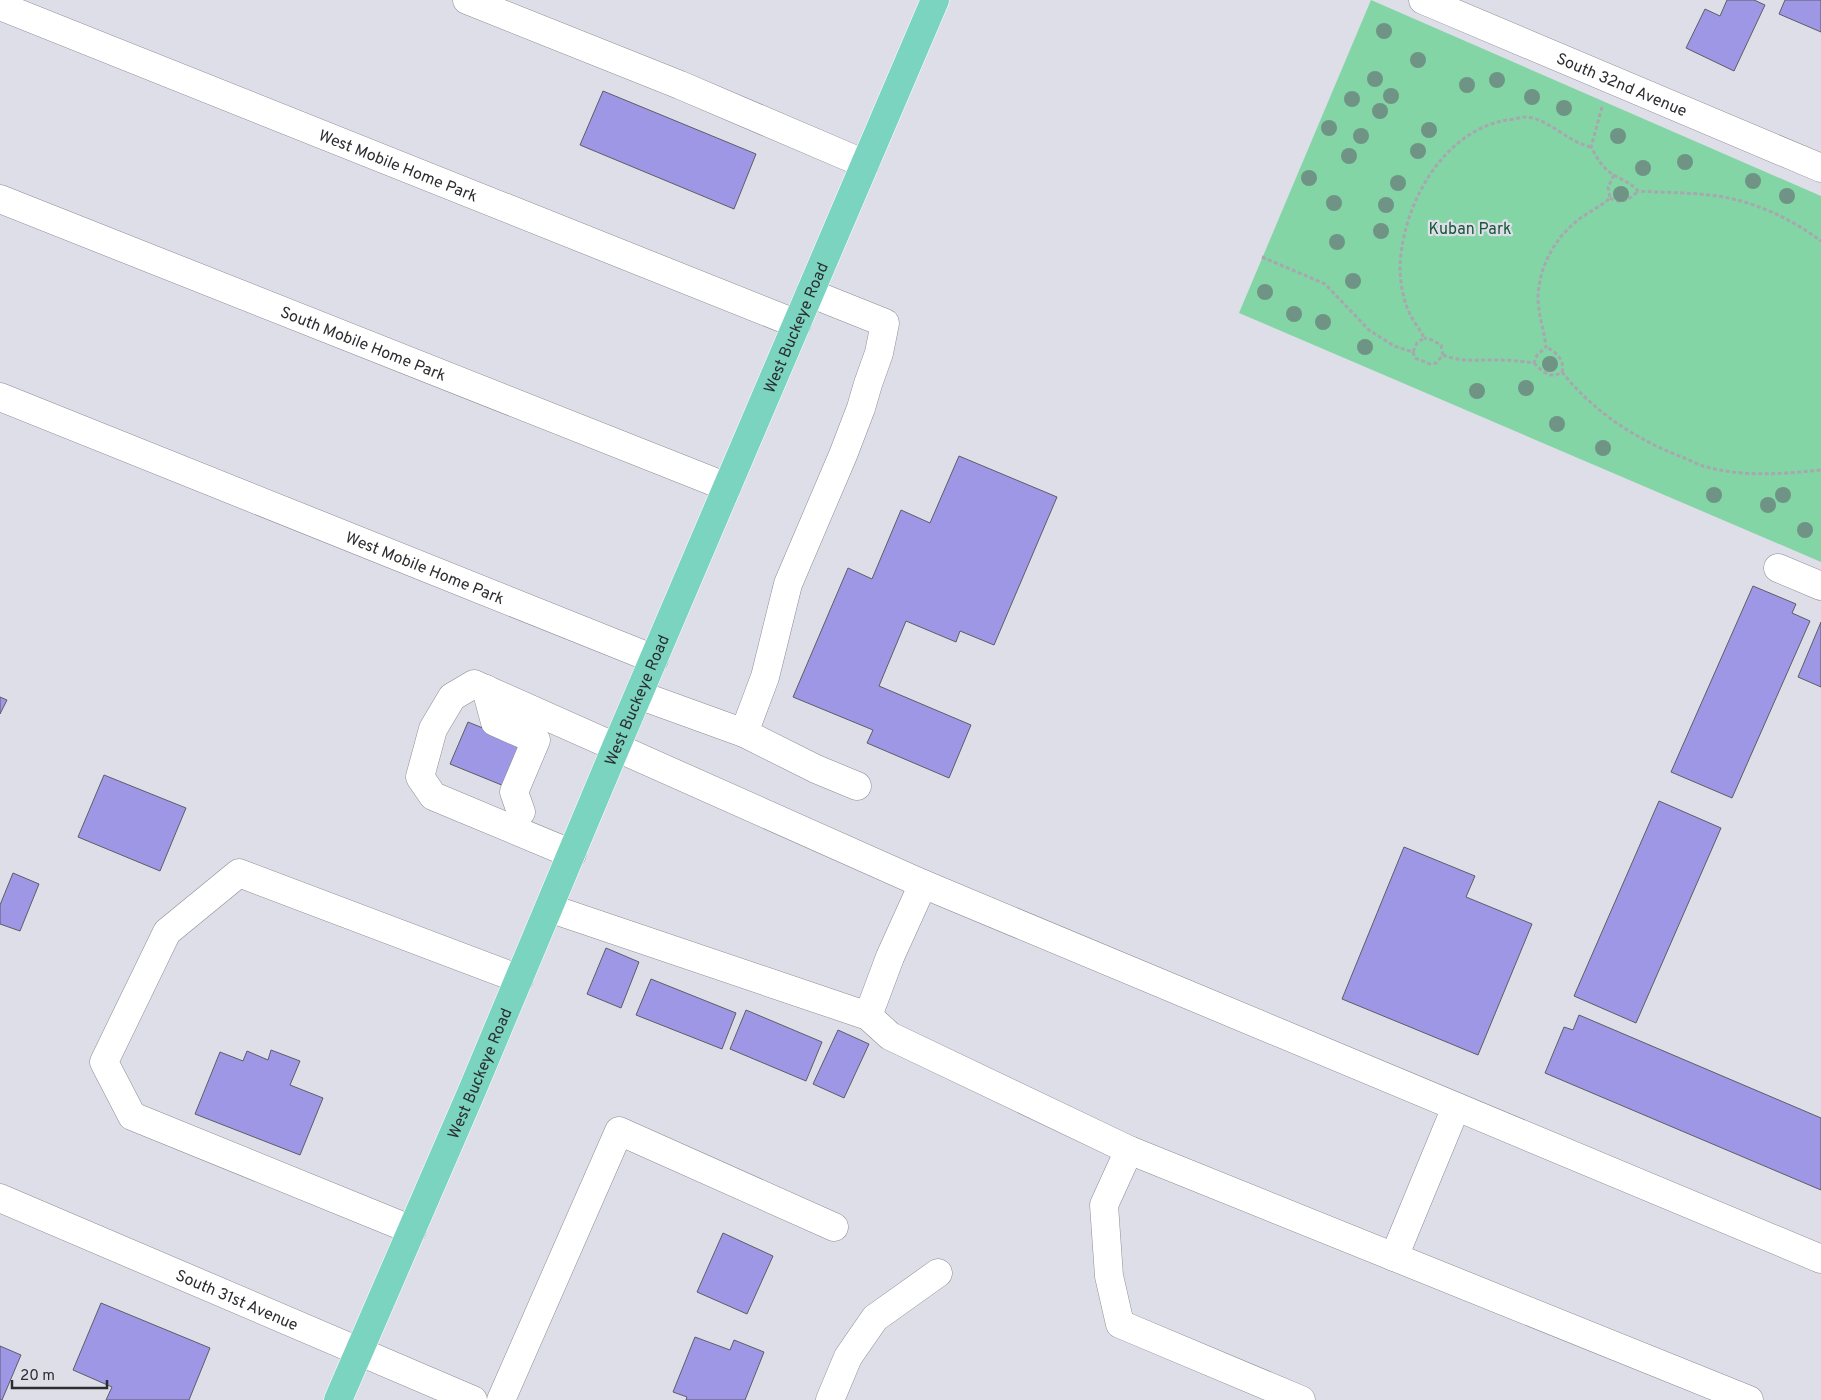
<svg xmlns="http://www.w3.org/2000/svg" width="1821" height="1400" viewBox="0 0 1821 1400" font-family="Overpass,sans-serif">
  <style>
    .green { fill: #84d5a5 }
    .building { fill: #9d97e6; stroke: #5d5d66 }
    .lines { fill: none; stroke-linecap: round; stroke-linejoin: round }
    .minor-casing { stroke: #8c8c96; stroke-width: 29 }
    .major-casing { stroke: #fff; stroke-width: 29 }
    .path { stroke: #a7a7af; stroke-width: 3; stroke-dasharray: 4 2.5; stroke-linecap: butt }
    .minor { stroke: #fff; stroke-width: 28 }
    .major { stroke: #7ad4c0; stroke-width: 28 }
    .tree { fill: #6f9486 }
    .labels { text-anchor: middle; stroke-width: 4.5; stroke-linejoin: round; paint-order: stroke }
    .street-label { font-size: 16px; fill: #2d2d31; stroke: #dedee8 }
    .park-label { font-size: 16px; fill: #155736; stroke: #dedee8 }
  </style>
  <rect width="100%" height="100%" fill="#dedee8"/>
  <path class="green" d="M1371,0L1821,196V562L1239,313Z"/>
  <path class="building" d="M1727,0H1754L1765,5L1734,71L1686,48L1705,9L1720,16Z
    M1785,0H1821V32L1779,14Z
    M603,91L756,154L734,209L580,145Z
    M959,456L1057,497L994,645L960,631L956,642L906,621L879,686L971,725L949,778L867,743L873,730L793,697L848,568L872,579L901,510L930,523Z
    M1753,586L1796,604L1792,613L1810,621L1732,798L1671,772Z
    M1821,622V687L1798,677Z
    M0,697L7,700L0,714Z
    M468,722L527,746L509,788L450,764Z
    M104,775L186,808L160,871L78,837Z
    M1659,801L1721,828L1636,1023L1574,996Z
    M1404,847L1475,876L1466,897L1532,924L1478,1055L1342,999Z
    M13,873L39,884L20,931L0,924V905Z
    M606,948L639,962L621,1008L587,994Z
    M651,979L736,1013L722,1049L636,1015Z
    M746,1010L822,1042L806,1081L730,1049Z
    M1579,1015L1821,1118V1190L1545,1073L1564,1027L1573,1030Z
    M838,1030L869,1044L844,1098L813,1084Z
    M271,1050L300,1061L290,1085L323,1098L300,1155L195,1114L220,1052L243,1061L247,1051L268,1060Z
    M723,1233L773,1256L747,1314L697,1292Z
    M101,1303L210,1348L189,1400H106L112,1387L73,1370Z
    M695,1337L730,1350L734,1340L764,1352L745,1400H686L687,1397L673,1392Z
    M0,1346L21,1355L2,1400H0Z"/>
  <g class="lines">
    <defs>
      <g id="minor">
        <path d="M467,0L680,85L865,164"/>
        <path id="s1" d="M1423,0L1821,168"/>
        <path id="s2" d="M0,6L797,324"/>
        <path id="s3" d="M0,199L727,487"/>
        <path id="s4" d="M0,397L654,659"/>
        <path d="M1778,568L1821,586"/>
        <path d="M486,689L495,722L536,740L514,792L521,812"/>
        <path d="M639,695L744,733L765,677L788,584L843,455L861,408L868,384L879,353L885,323L810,293"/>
        <path d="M744,733L816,769L857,786"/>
        <path d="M572,854L433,796L420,777L433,729L452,697L474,684L923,884L1821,1259"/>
        <path d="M549,908L868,1016L890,1036L1129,1150L1104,1205L1109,1276L1120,1324L1301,1400"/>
        <path d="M868,1016L890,957L923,884"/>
        <path d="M1129,1150L1749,1400"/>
        <path id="s5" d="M0,1198L473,1400"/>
        <path d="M412,1230L132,1116L104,1062L167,932L239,873L519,979"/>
        <path d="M1394,1257L1456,1107"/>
        <path d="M501,1400L619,1131L834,1227"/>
        <path d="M830,1400L848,1357L875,1318L938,1273"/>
      </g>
      <g id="major">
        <path id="s6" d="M338,1400L471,1093L616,747L935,0"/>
      </g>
    </defs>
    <use href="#minor" class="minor-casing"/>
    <use href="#major" class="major-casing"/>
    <path class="path" d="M1602,107L1591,147C1597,158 1603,169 1614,175C1624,181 1631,183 1638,191C1666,193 1695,192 1723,197C1758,203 1793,220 1821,241
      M1610,198C1621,205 1630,199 1638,191
      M1262,257L1325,284L1369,330L1394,346L1413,352L1417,343L1424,338C1421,331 1416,325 1412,318C1404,304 1400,284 1400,267C1402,206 1442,131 1507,120C1512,120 1520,117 1526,117C1550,119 1567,142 1591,147
      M1413,352L1415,358L1430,364L1436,363L1443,355L1441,345L1432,340L1424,338
      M1443,355C1460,362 1476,360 1494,360C1507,360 1521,361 1534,363L1537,355L1546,347C1544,330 1538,314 1538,297C1539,267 1554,239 1578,220C1588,212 1600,207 1610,198L1608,187L1614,175
      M1534,363C1541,371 1551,380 1562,372C1565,360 1556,352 1546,347
      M1562,372C1594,412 1635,439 1682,457C1690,460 1698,465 1707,467C1743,477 1784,474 1821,470"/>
    <use href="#minor" class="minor"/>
    <use href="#major" class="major"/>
  </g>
  <g class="tree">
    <circle cx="1384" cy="31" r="8"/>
    <circle cx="1418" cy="60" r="8"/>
    <circle cx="1375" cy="79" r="8"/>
    <circle cx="1497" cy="80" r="8"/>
    <circle cx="1467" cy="85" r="8"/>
    <circle cx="1391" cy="96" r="8"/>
    <circle cx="1532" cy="97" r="8"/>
    <circle cx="1352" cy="99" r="8"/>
    <circle cx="1564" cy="108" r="8"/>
    <circle cx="1380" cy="111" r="8"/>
    <circle cx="1329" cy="128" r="8"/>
    <circle cx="1429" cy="130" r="8"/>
    <circle cx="1361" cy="136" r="8"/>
    <circle cx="1618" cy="136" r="8"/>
    <circle cx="1418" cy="151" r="8"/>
    <circle cx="1349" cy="156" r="8"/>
    <circle cx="1685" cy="162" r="8"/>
    <circle cx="1643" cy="168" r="8"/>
    <circle cx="1309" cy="178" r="8"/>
    <circle cx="1753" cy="181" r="8"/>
    <circle cx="1398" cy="183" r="8"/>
    <circle cx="1621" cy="194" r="8"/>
    <circle cx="1787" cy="196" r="8"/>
    <circle cx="1334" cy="203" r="8"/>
    <circle cx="1386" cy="205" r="8"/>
    <circle cx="1381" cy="231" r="8"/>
    <circle cx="1337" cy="242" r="8"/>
    <circle cx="1353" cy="281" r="8"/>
    <circle cx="1265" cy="292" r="8"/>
    <circle cx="1294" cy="314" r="8"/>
    <circle cx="1323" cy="322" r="8"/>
    <circle cx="1365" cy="347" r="8"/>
    <circle cx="1550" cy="364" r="8"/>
    <circle cx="1526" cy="388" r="8"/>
    <circle cx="1477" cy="391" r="8"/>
    <circle cx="1557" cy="424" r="8"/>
    <circle cx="1603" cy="448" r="8"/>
    <circle cx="1714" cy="495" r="8"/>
    <circle cx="1783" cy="495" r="8"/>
    <circle cx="1768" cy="505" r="8"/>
    <circle cx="1805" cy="530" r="8"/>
  </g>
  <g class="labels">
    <g class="street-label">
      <text dy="6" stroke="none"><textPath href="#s1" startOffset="216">South 32nd Avenue</textPath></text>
      <text dy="6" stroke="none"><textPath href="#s2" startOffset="429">West Mobile Home Park</textPath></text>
      <text dy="6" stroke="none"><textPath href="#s6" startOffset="1166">West Buckeye Road</textPath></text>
      <text dy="6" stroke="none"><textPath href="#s3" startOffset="391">South Mobile Home Park</textPath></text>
      <text dy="6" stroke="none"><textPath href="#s4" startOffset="458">West Mobile Home Park</textPath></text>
      <text dy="6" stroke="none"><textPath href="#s6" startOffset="761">West Buckeye Road</textPath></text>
      <text dy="6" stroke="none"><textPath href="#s6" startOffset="356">West Buckeye Road</textPath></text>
      <text dy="6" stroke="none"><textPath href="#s5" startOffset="258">South 31st Avenue</textPath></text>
    </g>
    <g class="park-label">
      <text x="1470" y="234">Kuban Park</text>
    </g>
  </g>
  <path d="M12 1380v8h95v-8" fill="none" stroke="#2d2d31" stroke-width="2.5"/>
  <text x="20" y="1380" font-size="15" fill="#2d2d31" stroke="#dedee8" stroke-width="4" paint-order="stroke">20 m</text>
</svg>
